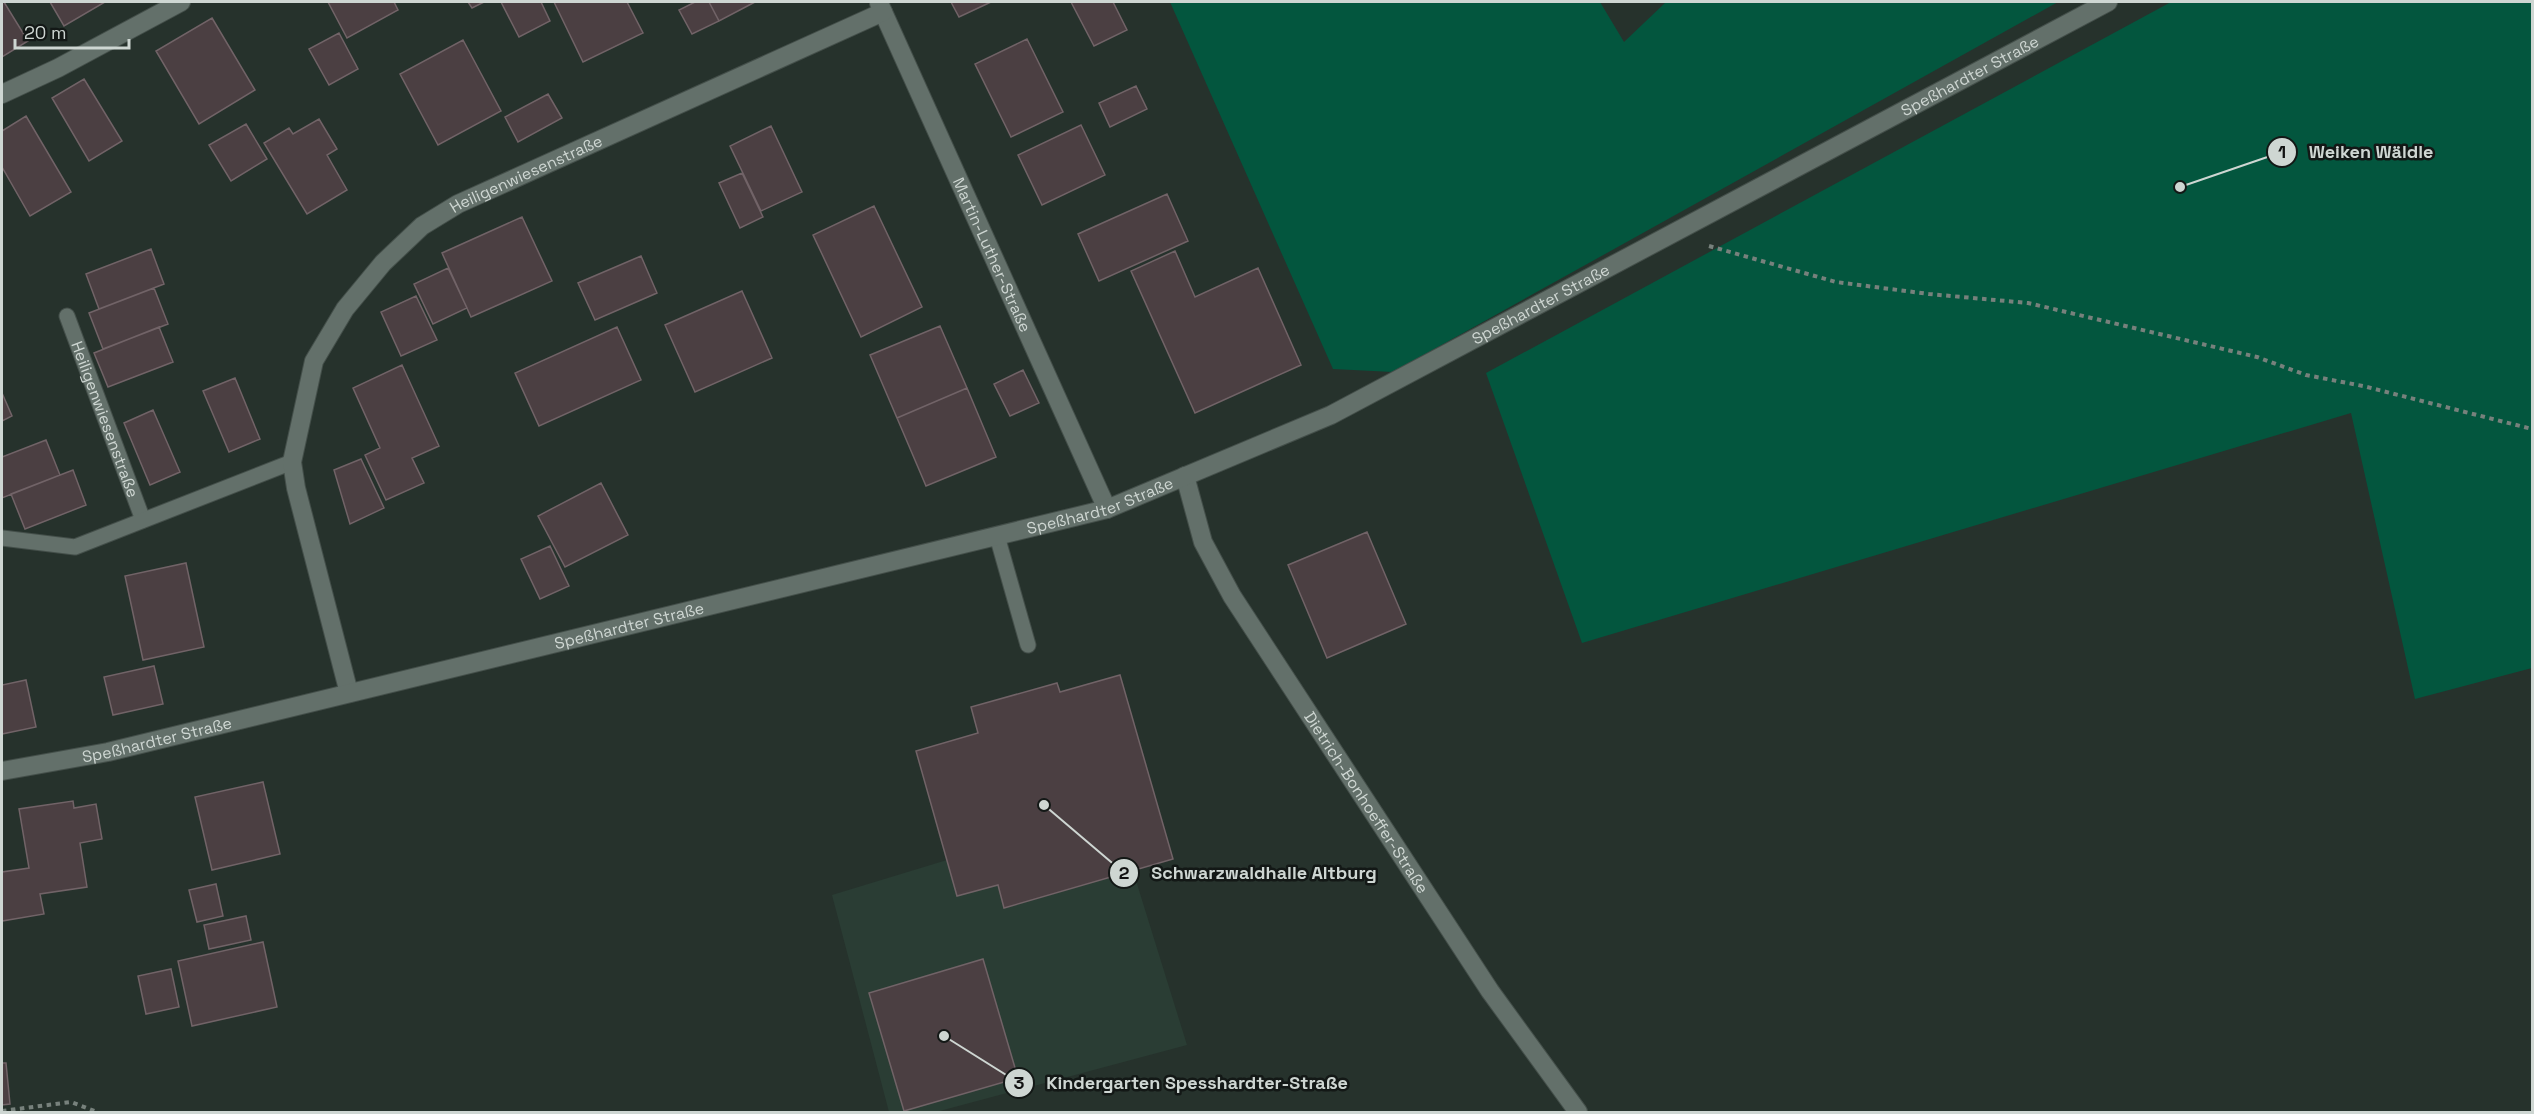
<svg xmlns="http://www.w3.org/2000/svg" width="2534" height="1114" viewBox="0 0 2534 1114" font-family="'Space Grotesk',sans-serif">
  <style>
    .built { fill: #2a3d34 }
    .green { fill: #03563e }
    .building { fill: #4b3f42; stroke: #716367; stroke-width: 1.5 }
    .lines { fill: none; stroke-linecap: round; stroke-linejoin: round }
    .lane-casing { stroke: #444f4a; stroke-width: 17 }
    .street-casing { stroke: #444f4a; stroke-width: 20 }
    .path { stroke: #77817c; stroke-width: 4; stroke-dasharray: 4.5 4.5; stroke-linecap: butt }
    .lane { stroke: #63706a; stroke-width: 15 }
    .street { stroke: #63706a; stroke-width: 18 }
    .labels { text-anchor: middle; stroke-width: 5; stroke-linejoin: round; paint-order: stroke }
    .street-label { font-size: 16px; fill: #ced6d2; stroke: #131816 }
    .leader { fill: none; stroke: #ced6d2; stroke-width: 2 }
    .callout-dot { fill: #ced6d2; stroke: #131816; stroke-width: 2 }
    .mark-label { font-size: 18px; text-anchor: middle; font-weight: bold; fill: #111 }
    .callout-label { font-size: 18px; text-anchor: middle; font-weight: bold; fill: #ced6d2; stroke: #131816; stroke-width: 5; stroke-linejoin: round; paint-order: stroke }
  </style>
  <rect width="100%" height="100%" fill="#26322c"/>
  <path class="built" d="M947,860L998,885L1005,908L1133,871L1187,1045L936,1112H889L832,895Z"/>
  <path class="green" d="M1170,2H1600L1624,42L1666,2H2058L1393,372L1333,369Z
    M2171,2H2532V668L2415,699L2351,413L1582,643L1486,373Z"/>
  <path class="building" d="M2,2H4L28,41L2,57Z
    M50,2H105L64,26Z
    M328,2H394L398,10L347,38Z
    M468,2H484L472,8Z
    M501,2H541L550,21L519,37Z
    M554,2H627L643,33L583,62Z
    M695,2H709L719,21L692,34L679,10Z
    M709,2H755L719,21Z
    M951,2H991L959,17Z
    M1071,2H1113L1127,30L1094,46Z
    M212,18L255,90L199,124L156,51Z
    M339,33L358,69L329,85L309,49Z
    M1027,39L1063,112L1011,137L975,64Z
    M463,40L501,111L438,145L400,74Z
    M84,79L122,141L89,161L52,98Z
    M1136,86L1147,109L1110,127L1099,103Z
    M548,94L562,118L518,142L505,117Z
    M26,116L71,192L30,216L2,167V131Z
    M319,119L337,149L327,155L347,190L307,214L264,143L289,128L293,134Z
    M246,124L267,159L231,181L209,145Z
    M1081,125L1105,175L1042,205L1018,155Z
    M771,126L802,192L761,211L730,146Z
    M742,173L763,217L740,228L719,183Z
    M1167,194L1188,241L1099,281L1078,234Z
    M874,206L922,307L861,337L813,235Z
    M522,217L552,281L471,317L442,253Z
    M151,249L164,284L99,309L86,274Z
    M1175,251L1195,297L1258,268L1301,365L1195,413L1131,271Z
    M641,256L657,293L595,320L578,283Z
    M448,268L467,308L433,324L414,284Z
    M154,288L168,324L103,349L89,313Z
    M742,291L772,358L695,392L665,325Z
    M416,296L437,340L401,356L381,312Z
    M940,326L967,388L897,418L870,355Z
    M159,327L173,362L108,387L94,353Z
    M617,327L641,380L539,426L515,373Z
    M402,365L439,446L412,458L424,483L386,500L365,455L380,448L353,388Z
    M1023,370L1039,403L1010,416L994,384Z
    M235,378L260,439L229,452L203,391Z
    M967,388L996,457L926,486L897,418Z
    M2,393L12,416L2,421Z
    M153,410L180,472L150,485L124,423Z
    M46,440L60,475L2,498V457Z
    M361,459L384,508L350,524L334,470Z
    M73,470L86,505L25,529L11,494Z
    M601,483L628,535L565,567L538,516Z
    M1367,532L1406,624L1327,658L1288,565Z
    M550,546L569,586L540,599L521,559Z
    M186,563L204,647L143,660L125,576Z
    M154,666L163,704L113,715L104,677Z
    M1120,675L1173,859L1004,908L998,885L957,896L916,751L978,733L971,707L1057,683L1060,692Z
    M26,680L36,727L2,734V685Z
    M263,782L280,854L212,870L195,797Z
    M73,801L74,808L96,804L102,839L80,843L87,887L40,894L44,914L2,921V872L29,868L19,809Z
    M216,884L223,916L197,922L189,890Z
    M246,916L251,940L209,949L204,925Z
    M263,942L277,1007L192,1026L178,961Z
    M983,959L1018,1078L904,1111L869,993Z
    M171,969L179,1007L146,1014L138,976Z
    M2,1063H6L10,1104L2,1105Z"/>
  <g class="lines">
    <defs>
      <g id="lane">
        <path id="s1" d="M67,316L143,520"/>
        <path d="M997,536L1028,645"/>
        <path d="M2,538L75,547L292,462"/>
      </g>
      <g id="street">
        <path id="s2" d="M879,3L1107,509"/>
        <path d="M2,94L58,68L181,2"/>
        <path id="s3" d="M1185,476L1203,542L1232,596L1490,991L1578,1112"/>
        <path id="s4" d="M349,693L296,488L292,462L314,361L345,309L383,263L422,226L458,204L883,12"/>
        <path id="s5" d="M2,771L108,752L1107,509L1331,415L2108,2"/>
      </g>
    </defs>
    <use href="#lane" class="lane-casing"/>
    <use href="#street" class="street-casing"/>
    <path class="path" d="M1709,246L1836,282L1929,294L2028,303L2257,357L2306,375L2363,386L2532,429
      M2,1111L71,1102L97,1112"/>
    <use href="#lane" class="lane"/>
    <use href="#street" class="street"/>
  </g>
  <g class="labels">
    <g class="street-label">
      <text dy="6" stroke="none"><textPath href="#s5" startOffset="2102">Speßhardter Straße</textPath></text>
      <text dy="6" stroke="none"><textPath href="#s4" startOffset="632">Heiligenwiesenstraße</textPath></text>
      <text dy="6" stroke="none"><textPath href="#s2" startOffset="276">Martin-Luther-Straße</textPath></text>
      <text dy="6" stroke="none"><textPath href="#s5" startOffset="1616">Speßhardter Straße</textPath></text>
      <text dy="6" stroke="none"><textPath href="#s1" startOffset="110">Heiligenwiesenstraße</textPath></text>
      <text dy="6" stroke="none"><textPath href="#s5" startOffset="1130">Speßhardter Straße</textPath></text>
      <text dy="6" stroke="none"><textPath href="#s5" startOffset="644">Speßhardter Straße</textPath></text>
      <text dy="6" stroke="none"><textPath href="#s5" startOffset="158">Speßhardter Straße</textPath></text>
      <text dy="6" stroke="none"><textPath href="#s3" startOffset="376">Dietrich-Bonhoeffer-Straße</textPath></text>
    </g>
  </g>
  <path class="leader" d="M2180 187L2282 152M1044 805L1124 873M944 1036L1019 1083"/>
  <g class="callout-dot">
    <circle cx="2180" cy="187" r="6"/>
    <circle cx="1044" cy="805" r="6"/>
    <circle cx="944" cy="1036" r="6"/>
    <circle cx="2282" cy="152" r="15"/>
    <circle cx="1124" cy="873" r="15"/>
    <circle cx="1019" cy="1083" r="15"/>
  </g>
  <g class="mark-label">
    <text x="2282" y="158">1</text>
    <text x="1124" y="879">2</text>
    <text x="1019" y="1089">3</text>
  </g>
  <g class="callout-label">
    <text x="2371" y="158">Weiken Wäldle</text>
    <text x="1264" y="879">Schwarzwaldhalle Altburg</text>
    <text x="1197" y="1089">Kindergarten Spesshardter-Straße</text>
  </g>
  <rect width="2534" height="1114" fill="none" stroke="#ced6d2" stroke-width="6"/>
  <path d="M15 39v9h114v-9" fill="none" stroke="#ced6d2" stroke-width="3"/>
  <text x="24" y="39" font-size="18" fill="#ced6d2" stroke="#131816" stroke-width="4.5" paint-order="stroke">20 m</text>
</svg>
